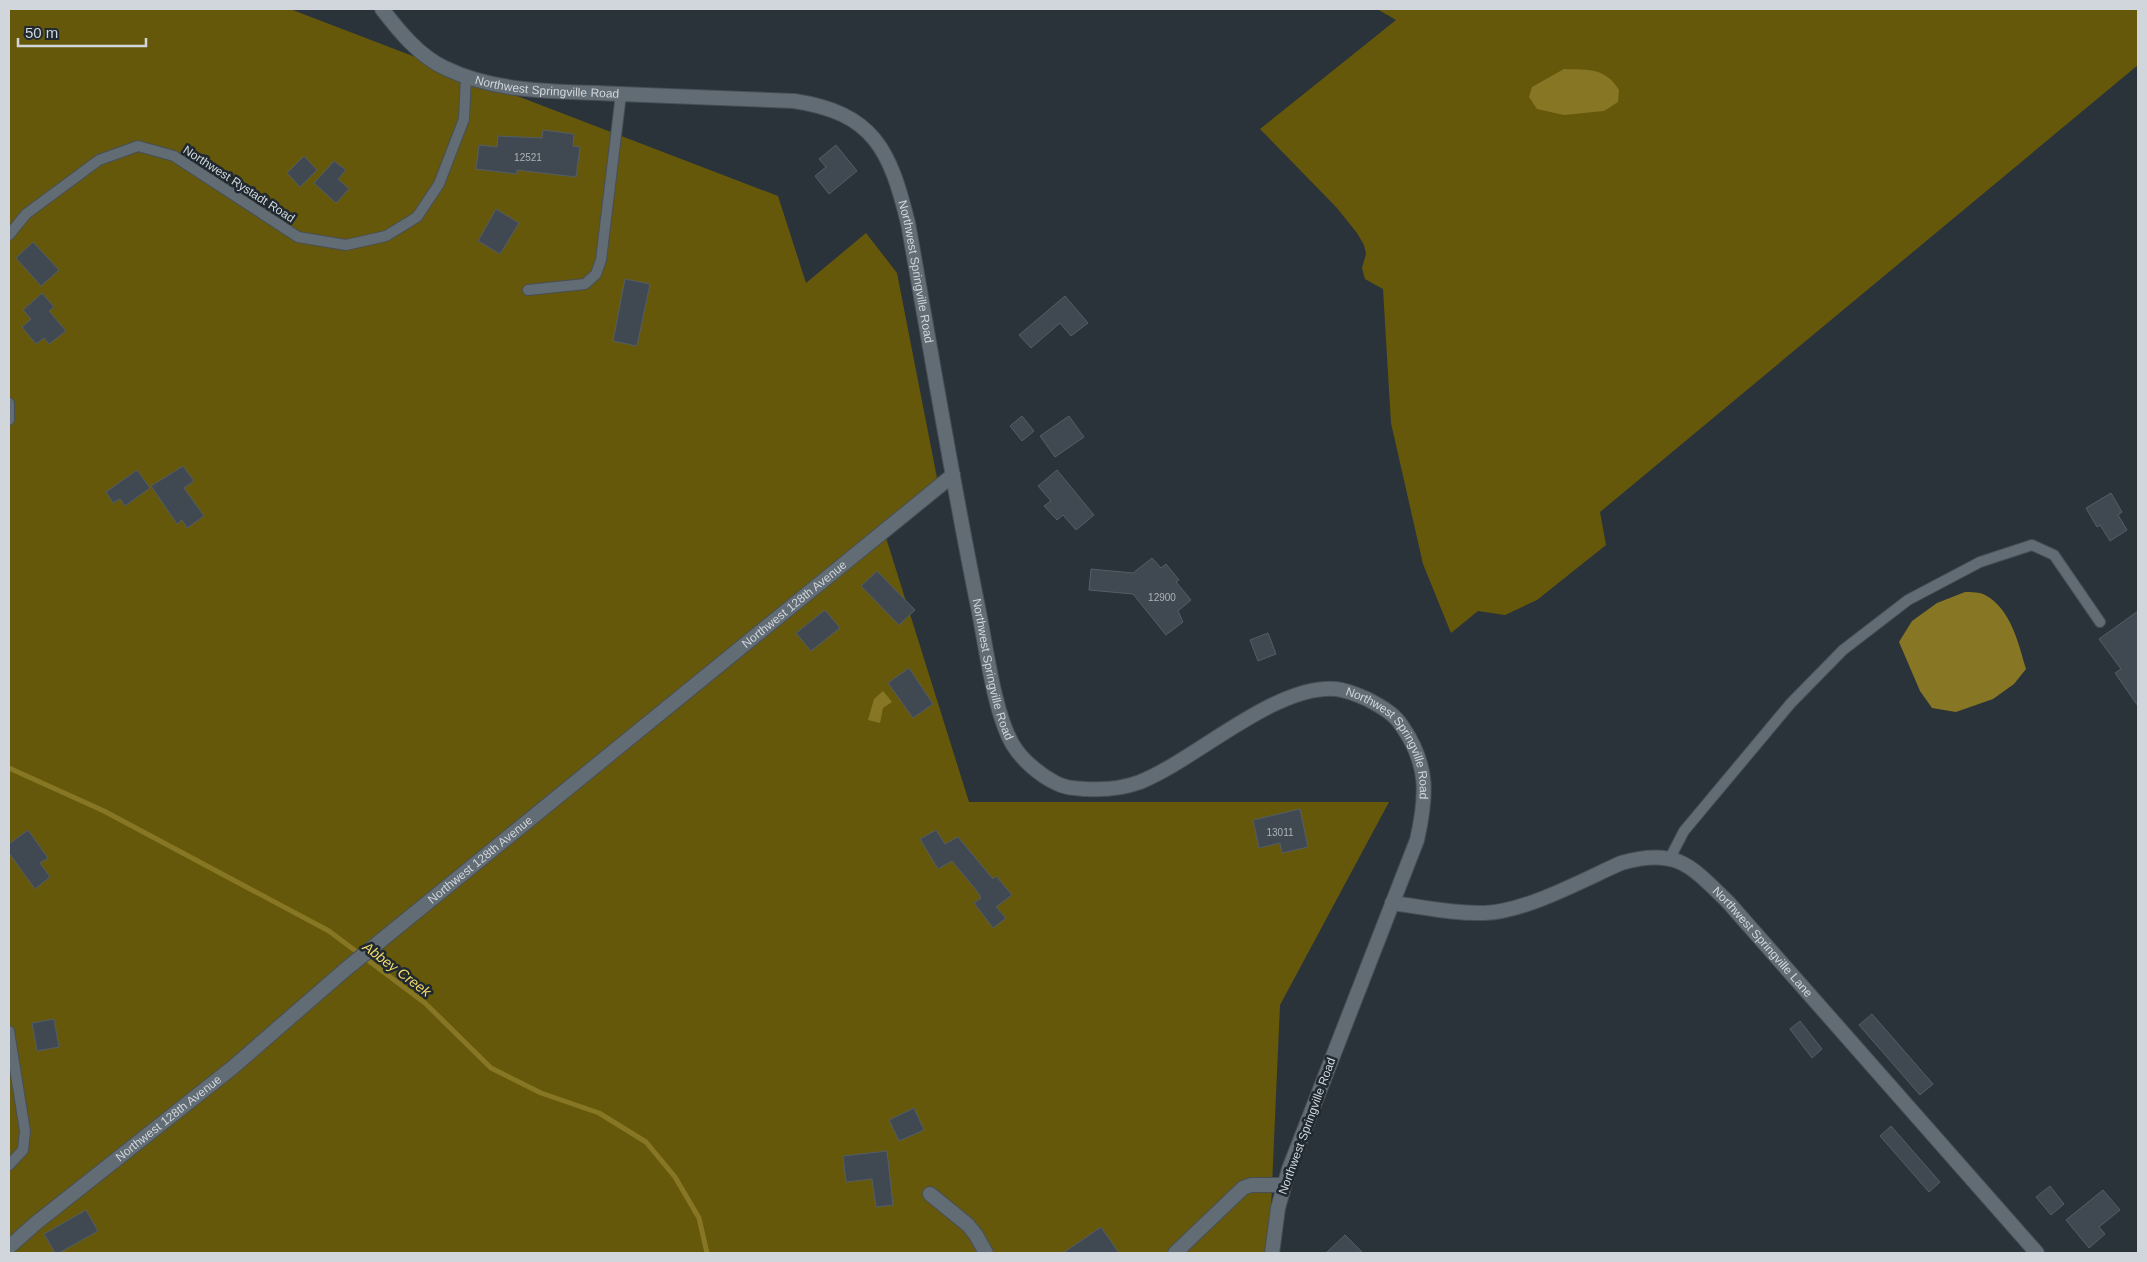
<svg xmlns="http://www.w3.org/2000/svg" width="2147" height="1262" viewBox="0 0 2147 1262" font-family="Arial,sans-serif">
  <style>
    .green { fill: #66580b }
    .water { fill: #877623 }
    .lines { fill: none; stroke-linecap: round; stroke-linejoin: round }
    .stream { stroke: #877623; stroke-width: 5 }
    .building { fill: #404951; stroke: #545e66 }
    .service-casing { stroke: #474f55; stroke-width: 12 }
    .minor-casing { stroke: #474f55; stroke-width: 16 }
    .tertiary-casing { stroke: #474f55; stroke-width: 16 }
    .service { stroke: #626c74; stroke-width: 10 }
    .minor { stroke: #626c74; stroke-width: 14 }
    .tertiary { stroke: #626c74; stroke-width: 14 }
    .labels { text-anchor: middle; stroke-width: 5; stroke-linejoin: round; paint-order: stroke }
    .number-label { font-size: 10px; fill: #acb3b8 }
    .street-label { font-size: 12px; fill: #d0d6db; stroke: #202930 }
    .water-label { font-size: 14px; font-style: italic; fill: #f3db6d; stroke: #202930 }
  </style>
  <rect width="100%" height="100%" fill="#2a333a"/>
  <path class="green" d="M9,9H290L778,196L806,283L866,233L897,273L937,478L882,525L969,802H1389L1280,1005L1269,1253H9Z
    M1377,9H2138V65L1600,512L1606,545L1537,600L1505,615L1478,611L1451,633L1423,564L1391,423L1383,289L1365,279L1362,268L1366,254L1364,245L1357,233L1337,208L1260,129L1396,20Z"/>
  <path class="water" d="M1564,69C1588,70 1605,67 1619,90L1618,102L1604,111L1564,115L1537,109L1529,97L1532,87Z
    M1965,592C1971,592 1980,592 1985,595C2011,609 2018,642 2026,669L2014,684L1993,699L1956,712L1932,708L1920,691L1899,642L1912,621L1937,603Z
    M883,691L892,702L883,708L880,723L868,720L874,699Z"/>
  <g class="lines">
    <path class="stream" d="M9,768L104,811L329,931L425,1003L491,1068L541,1093L599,1113L646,1142L675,1177L699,1218L707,1253"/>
  </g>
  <path class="building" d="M543,130L574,134L573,146L580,147L576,177L517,170V174L476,169L479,145L497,147L498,136L542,138Z
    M836,145L857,171L829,194L815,176L826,167L819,159Z
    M304,156L317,170L300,187L287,173Z
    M334,161L346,170L338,179L349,189L336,203L314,183Z
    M496,209L519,223L500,254L478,241Z
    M33,242L59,270L41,286L16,258Z
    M625,279L650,284L637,346L613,341Z
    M42,293L54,307L49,311L66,331L49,344L44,338L36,344L22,327L31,319L23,310Z
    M1065,296L1088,323L1071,336L1060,323L1031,348L1019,335Z
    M1022,416L1034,431L1022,441L1010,426Z
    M1069,416L1084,437L1055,457L1040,436Z
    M183,466L194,481L184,488L204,516L187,528L182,520L177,524L151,486Z
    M137,470L150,488L125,506L120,499L113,503L106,492Z
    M1057,470L1094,515L1076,530L1063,515L1057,520L1044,506L1051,501L1038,486Z
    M2111,493L2122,512L2118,515L2127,530L2110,541L2100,525L2097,527L2086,508Z
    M1152,558L1161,568L1166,564L1179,580L1176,582L1191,600L1178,611L1183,622L1166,635L1133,594L1089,590L1091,569L1133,573Z
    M877,571L915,610L899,625L861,586Z
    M825,610L840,628L811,651L796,633Z
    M2138,611V706L2115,673L2121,669L2099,639Z
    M1268,633L1276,654L1258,661L1250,640Z
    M909,668L933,704L913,718L888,683Z
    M1300,809L1308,847L1282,853L1280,843L1259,848L1253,820Z
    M28,830L48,858L40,863L50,877L35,889L9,853V844Z
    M936,830L945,844L958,837L993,879L996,876L1012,895L996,907L1006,918L993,928L974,903L981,898L977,891L952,861L938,869L920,839Z
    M1872,1014L1933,1084L1920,1095L1859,1025Z
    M54,1019L59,1047L37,1051L32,1023Z
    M1800,1021L1822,1049L1812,1058L1790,1029Z
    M914,1108L924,1130L899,1141L889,1120Z
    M1891,1126L1940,1182L1929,1192L1880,1136Z
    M887,1151L893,1205L876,1207L872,1179L846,1182L843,1156Z
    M2050,1186L2064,1204L2051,1215L2036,1197Z
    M2103,1190L2120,1210L2099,1227L2105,1234L2089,1248L2066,1220Z
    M86,1210L98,1231L59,1253H55L44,1234Z
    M1101,1227L1119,1253H1063Z
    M1345,1235L1363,1253H1326Z"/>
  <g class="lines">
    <defs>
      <path id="service" d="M9,235L26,214L99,160L138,146L174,156L298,237L346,245L386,236L417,217L439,184L464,119L466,77
        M528,290L585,284L596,274L601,260L621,94
        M9,403V420
        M1670,858L1684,831L1791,703L1843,650L1908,600L1980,562L2032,545L2054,555L2100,622
        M9,1031L25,1131L23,1150L9,1165"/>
      <g id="minor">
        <path id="s1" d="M1392,903C1423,907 1454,914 1484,913C1525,912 1583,880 1621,863C1677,847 1691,866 1728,902L2037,1253"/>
        <path d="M930,1194L968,1225L976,1235L986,1253"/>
        <path id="s2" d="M9,1247L36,1223L232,1068L346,969L953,475"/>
        <path d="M1175,1253L1243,1188L1251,1185H1284"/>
      </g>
      <g id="tertiary">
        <path id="s3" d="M382,9C399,31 419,56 445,68C498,94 562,91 620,94C678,96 736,99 794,101C874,113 890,150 908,223C931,351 952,480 978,607C986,646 994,713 1013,745C1022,760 1039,774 1054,782C1064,788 1074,788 1086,789C1103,790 1124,788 1140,782C1197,759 1275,684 1336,689C1346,690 1358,695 1367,699C1380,706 1394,713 1402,726C1429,765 1427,796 1417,840L1289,1169L1278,1208L1272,1253"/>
      </g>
    </defs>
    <use href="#service" class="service-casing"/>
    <use href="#minor" class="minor-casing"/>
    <use href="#tertiary" class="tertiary-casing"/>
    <use href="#service" class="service"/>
    <use href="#minor" class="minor"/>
    <use href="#tertiary" class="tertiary"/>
  </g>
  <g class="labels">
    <g class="number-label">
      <text x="528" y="161">12521</text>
      <text x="1162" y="601">12900</text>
      <text x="1280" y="836">13011</text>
    </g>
    <g class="street-label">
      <text dy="4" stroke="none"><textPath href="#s3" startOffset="192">Northwest Springville Road</textPath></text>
      <text transform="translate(239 184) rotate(33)" y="4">Northwest Rystadt Road</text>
      <text dy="4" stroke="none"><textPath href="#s3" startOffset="671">Northwest Springville Road</textPath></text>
      <text dy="4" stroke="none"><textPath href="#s2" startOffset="1015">Northwest 128th Avenue</textPath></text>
      <text dy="4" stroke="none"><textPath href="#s3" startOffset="1076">Northwest Springville Road</textPath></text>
      <text dy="4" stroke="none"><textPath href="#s3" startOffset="1601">Northwest Springville Road</textPath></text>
      <text dy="4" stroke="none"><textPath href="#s2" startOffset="610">Northwest 128th Avenue</textPath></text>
      <text dy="4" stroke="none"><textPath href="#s1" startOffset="415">Northwest Springville Lane</textPath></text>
      <text dy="4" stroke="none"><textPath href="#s2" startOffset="205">Northwest 128th Avenue</textPath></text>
      <text transform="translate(1307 1126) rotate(-70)" y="4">Northwest Springville Road</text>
    </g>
    <g class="water-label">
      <text transform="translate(397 969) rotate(37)" y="5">Abbey Creek</text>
    </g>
  </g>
  <rect width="2147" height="1262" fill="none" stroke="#d0d6db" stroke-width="20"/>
  <path d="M18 38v8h128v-8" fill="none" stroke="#d0d6db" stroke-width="2.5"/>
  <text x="25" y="38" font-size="15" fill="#d0d6db" stroke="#202930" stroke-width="4" paint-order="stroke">50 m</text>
</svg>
